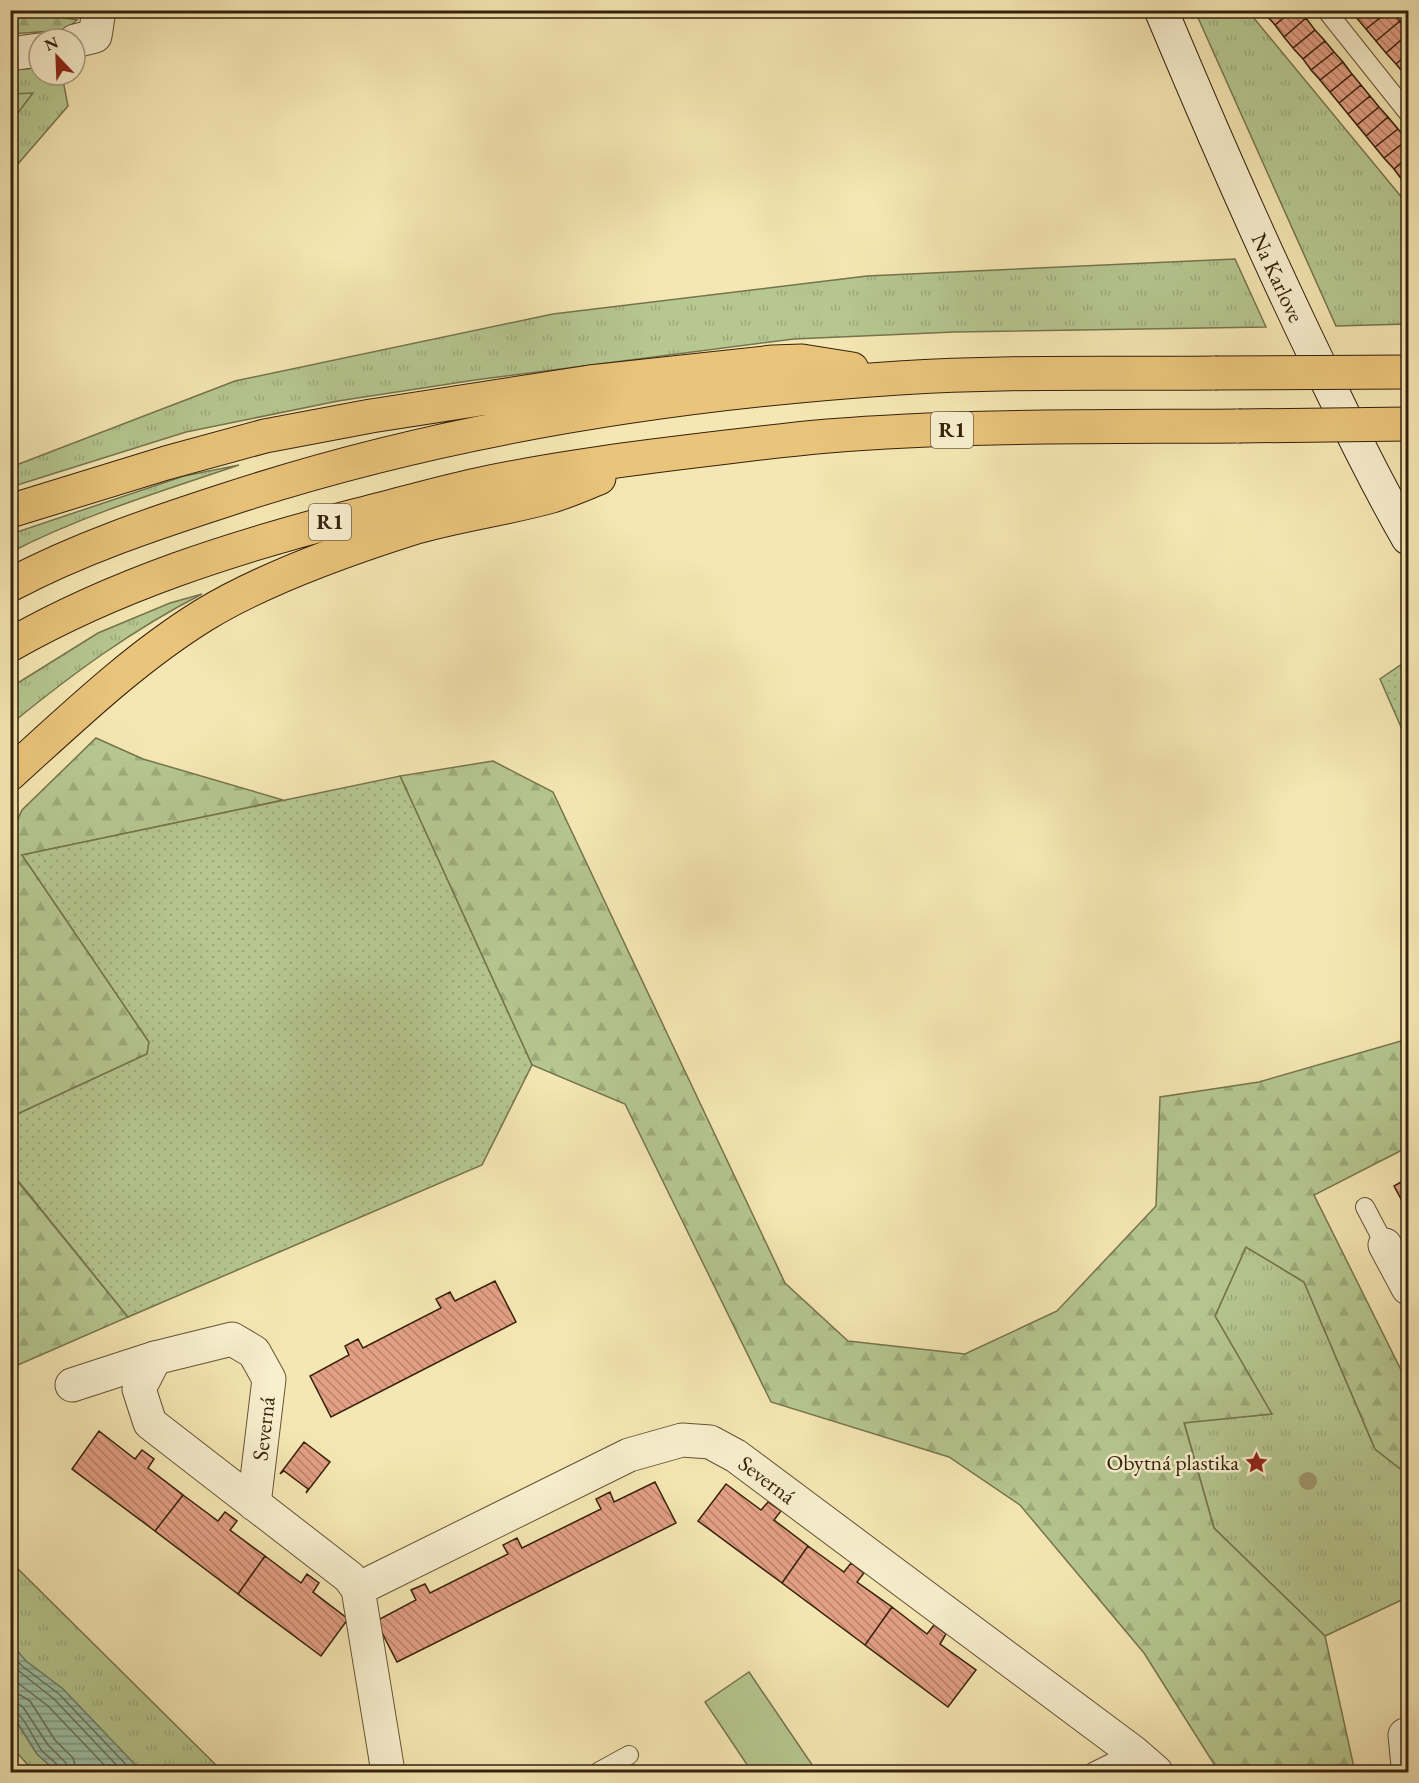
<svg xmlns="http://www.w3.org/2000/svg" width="1419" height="1783" viewBox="0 0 1419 1783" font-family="'EB Garamond',serif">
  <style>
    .grass { fill: url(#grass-tufts); stroke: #76744e; stroke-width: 1.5 }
    .forest { fill: url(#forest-firs); stroke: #76744e; stroke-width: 1.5 }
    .park { fill: url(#park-dots); stroke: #76744e; stroke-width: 1.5 }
    .pitch { fill: #b6c790; stroke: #76744e; stroke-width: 1.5 }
    .water { fill: url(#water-rules); stroke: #73816a; stroke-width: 1.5 }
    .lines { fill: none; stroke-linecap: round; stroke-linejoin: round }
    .shore { stroke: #69715a; stroke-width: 1.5 }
    .building { fill: url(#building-back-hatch); stroke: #35210c; stroke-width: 1.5 }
    .lane-casing { stroke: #655236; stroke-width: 20 }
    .street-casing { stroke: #655236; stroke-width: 35 }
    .secondary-casing { stroke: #35210c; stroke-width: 35 }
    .highway-casing { stroke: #35210c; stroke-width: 35 }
    .lane { stroke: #f8efce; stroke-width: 18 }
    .street { stroke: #f8efce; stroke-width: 33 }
    .secondary { stroke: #f8efce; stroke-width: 33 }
    .highway { stroke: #eac47a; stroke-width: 33 }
    .highway-bridge-casing { stroke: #35210c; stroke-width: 35; stroke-linecap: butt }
    .highway-bridge { stroke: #eac47a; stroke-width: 33 }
    .tree { fill: #a1966d }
    .labels { text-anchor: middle; stroke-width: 5; stroke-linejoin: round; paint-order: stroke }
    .shield { fill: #f8efce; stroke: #705f46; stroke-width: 1.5 }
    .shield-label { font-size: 21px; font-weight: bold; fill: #35210c }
    .street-label { font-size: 22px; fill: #35210c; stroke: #f8efce }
    .poi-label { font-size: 22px; fill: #35210c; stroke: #f8efce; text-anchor: end }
  </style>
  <defs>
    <pattern id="grass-tufts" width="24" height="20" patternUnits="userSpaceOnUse" patternTransform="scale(1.5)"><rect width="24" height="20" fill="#b6c790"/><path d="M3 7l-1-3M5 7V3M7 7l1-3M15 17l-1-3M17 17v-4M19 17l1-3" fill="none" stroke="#9dab7b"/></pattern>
    <pattern id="forest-firs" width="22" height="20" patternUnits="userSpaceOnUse" patternTransform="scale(1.5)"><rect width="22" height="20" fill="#b6c790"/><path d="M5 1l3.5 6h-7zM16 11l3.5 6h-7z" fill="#9dab7b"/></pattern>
    <pattern id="park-dots" width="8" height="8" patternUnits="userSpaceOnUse" patternTransform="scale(1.5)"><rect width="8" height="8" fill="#b6c790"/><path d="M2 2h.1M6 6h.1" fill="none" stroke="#9dab7b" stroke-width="1.8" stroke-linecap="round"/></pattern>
    <pattern id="water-rules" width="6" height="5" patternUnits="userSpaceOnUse" patternTransform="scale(1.5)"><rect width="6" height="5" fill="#9dc1a8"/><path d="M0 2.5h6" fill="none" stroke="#819c87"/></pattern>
    <pattern id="building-back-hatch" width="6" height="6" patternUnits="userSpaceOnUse" patternTransform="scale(1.5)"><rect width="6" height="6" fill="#e3a085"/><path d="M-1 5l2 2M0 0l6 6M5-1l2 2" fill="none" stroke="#b9826b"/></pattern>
  </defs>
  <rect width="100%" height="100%" fill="#f5e7b3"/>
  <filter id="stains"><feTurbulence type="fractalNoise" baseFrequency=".00333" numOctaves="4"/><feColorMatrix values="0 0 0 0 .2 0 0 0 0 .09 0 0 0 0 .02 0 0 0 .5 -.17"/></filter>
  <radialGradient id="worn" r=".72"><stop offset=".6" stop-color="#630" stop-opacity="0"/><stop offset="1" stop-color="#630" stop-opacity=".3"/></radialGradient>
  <path class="grass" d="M1195,11H1248L1408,205V324L1336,326Z
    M39,68V75H54L63,80L68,106L11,172L10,70Z
    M1235,259L1266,327L954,332L794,339L475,380L338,401L186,432L11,487V467L235,381L553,314L867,276Z
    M239,465C162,491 83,515 11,552V534L184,476Z
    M202,594C132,630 72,674 11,724V687L13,686L98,633L170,603Z
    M1246,1247L1304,1282L1375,1449L1408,1475V1597L1325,1636L1214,1528L1184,1422L1271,1414L1215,1316Z
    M11,1562L223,1772H142L63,1689L26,1661L11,1644Z
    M10,1712L37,1754L57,1772H34L11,1746Z"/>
  <path class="forest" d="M11,11H26L77,20L65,30L11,34Z
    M33,93L11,122V94Z
    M96,738L143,759L283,800L22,855L149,1042L147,1054L11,1117L10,837L22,810Z
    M493,761L553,792L785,1283L848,1341L965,1354L1057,1311L1156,1206L1160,1097L1259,1082L1408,1039V1147L1314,1195L1408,1384V1475L1375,1449L1304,1282L1246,1247L1215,1316L1272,1414L1184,1423L1214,1528L1325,1636L1355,1772H1219L1144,1653L1020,1505L949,1457L771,1402L625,1104L532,1065L400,776Z
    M10,1172L128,1317L11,1368H10Z"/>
  <path class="park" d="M1408,660V743L1380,679Z
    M400,776L532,1065L482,1165L128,1317L11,1172V1117L147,1054L149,1042L22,855Z"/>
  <path class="pitch" d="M749,1672L817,1772H752L705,1702Z"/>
  <path class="water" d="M11,1644L26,1661L63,1689L142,1772H57L37,1754L11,1712Z"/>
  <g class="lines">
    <path class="shore" d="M10,1653L22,1666L59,1694L133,1772
      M10,1664L54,1699L123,1772
      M10,1677L48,1706L111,1772
      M10,1693L20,1695L30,1701L55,1740L73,1758L77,1772
      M10,1702L17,1703L23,1707L48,1745L66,1763L68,1772
      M10,1710C23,1711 34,1741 42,1751C49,1758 59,1763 60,1772"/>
  </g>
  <path class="building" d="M1271,10H1293L1275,25L1266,15Z
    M1293,10H1300L1306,18L1284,37L1275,25Z
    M1365,10H1390L1366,29L1356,17Z
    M1390,10L1400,21L1376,41L1366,29Z
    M1306,18L1315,30L1293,48L1284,37Z
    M1400,21L1408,31V34L1386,53L1376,41Z
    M1315,30L1325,41L1303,59L1293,48Z
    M1408,34V54L1396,64L1386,53Z
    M1325,41L1334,52L1311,70L1303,59Z
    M1334,52L1343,62L1320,80L1311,70Z
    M1408,54V74L1406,76L1396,64Z
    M1343,62L1352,74L1330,92L1320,80Z
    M1352,74L1361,85L1339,103L1330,92Z
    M1361,85L1370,96L1348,114L1339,103Z
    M1370,96L1379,107L1357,125L1348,114Z
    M1379,107L1388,117L1366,136L1357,125Z
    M1388,117L1398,129L1375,147L1366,136Z
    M1398,129L1407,140L1384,158L1375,147Z
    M1407,140L1408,142V157L1394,169L1384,158Z
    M1408,157V175L1402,180L1394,169Z
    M1408,1178V1212L1394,1186Z
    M495,1281L516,1322L331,1417L310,1376L349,1355L345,1346L358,1339L363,1348L441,1308L436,1299L450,1292L455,1301Z
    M99,1431L135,1459L142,1450L154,1459L148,1468L183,1495L155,1531L72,1469Z
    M304,1442L330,1462L306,1493L308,1489L284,1471L280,1474Z
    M655,1482L676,1523L397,1662L376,1621L416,1600L411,1590L425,1584L430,1593L508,1554L503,1545L517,1538L522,1548L601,1509L596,1499L610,1492L614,1502Z
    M726,1484L761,1510L768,1502L781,1511L774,1520L808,1546L782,1583L698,1521Z
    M183,1495L218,1521L225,1512L237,1521L230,1530L265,1556L238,1594L155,1531Z
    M808,1546L844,1572L851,1563L864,1573L857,1582L892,1607L865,1645L782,1583Z
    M265,1556L301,1583L307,1574L319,1583L313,1592L348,1619L321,1656L238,1594Z
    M892,1607L927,1634L934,1625L946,1634L940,1644L976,1670L948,1707L865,1645Z"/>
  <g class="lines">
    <defs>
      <path id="lane" d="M1326,10L1408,113
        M1365,1207L1385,1245
        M598,1772L629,1755
        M1093,1772L1133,1752"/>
      <g id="street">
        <path d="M75,41L95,36L99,10"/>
        <path d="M10,54L39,50"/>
        <path d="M1385,1245L1408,1288"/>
        <path d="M72,1385L155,1358"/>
        <path id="s1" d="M254,1504L269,1379L254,1352L232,1339L155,1358L139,1389L150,1423L349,1577L358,1589L388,1772"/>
        <path id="s2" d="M358,1589L629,1455L682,1440L710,1442L736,1456L1133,1752L1156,1772"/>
        <path d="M1405,1735L1408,1766"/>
      </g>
      <g id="secondary">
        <path id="s3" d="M1161,10C1210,127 1260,242 1315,356C1345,418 1374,479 1408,538"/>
      </g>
      <path id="highway" d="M10,511L166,463L265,436L371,416L590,382L773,362L802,361L852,369
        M10,585C80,548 155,523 229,499C445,428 673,393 899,378C1004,371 1110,374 1215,373
        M10,645C117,584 235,547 354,516C394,506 435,494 476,485C559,467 643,457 727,447C760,443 794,439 828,436C964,425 1102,427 1239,426
        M10,774C72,718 133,659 204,615C263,579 344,550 410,529C457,515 506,509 552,496C568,491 584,484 599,478"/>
    </defs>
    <use href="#lane" class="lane-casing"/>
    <use href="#street" class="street-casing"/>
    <use href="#secondary" class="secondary-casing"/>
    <use href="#highway" class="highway-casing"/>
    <use href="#lane" class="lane"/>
    <use href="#street" class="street"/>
    <use href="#secondary" class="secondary"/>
    <use href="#highway" class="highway"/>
    <defs>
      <path id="highway-bridge" d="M1215,373L1408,372
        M1239,426L1408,424"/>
    </defs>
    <use href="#highway-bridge" class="highway-bridge-casing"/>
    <use href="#highway-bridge" class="highway-bridge"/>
  </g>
  <circle class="tree" cx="1308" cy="1481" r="9"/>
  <defs>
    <symbol id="sight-bare" viewBox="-9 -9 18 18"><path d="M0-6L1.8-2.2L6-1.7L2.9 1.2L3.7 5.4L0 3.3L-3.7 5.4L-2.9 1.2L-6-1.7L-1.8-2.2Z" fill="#8f2418" stroke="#f8efce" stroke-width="2.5" paint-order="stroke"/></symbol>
  </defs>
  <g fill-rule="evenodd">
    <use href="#sight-bare" x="1240" y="1446" width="33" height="33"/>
  </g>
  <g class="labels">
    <g class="shield">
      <rect x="931" y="412" width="42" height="36" rx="4.5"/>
      <rect x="309" y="504" width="42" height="36" rx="4.5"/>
    </g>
    <g class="shield-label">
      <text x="952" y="437">R1</text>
      <text x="330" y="529">R1</text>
    </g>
    <g class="street-label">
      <text dy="8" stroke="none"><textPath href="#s3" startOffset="292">Na Karlove</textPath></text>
      <text dy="8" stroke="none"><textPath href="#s1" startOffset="76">Severná</textPath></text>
      <text dy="8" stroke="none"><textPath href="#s2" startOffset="454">Severná</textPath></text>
    </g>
    <g class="poi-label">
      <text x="1239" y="1470">Obytná plastika</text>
    </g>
  </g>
  <rect width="1419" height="1783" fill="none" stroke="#f5e7b3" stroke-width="36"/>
  <rect x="12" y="12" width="1395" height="1759" fill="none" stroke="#35210c" stroke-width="3"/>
  <rect x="18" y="18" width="1383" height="1747" fill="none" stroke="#35210c" stroke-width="1.5"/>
  <g transform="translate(57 57) rotate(337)"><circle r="28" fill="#f8efce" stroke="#aa9d80" stroke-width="1.5"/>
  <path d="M0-4.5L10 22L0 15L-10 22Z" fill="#8f2418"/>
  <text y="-9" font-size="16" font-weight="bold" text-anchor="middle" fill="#35210c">N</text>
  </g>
  <rect width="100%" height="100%" filter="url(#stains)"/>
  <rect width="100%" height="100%" fill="url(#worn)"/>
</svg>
